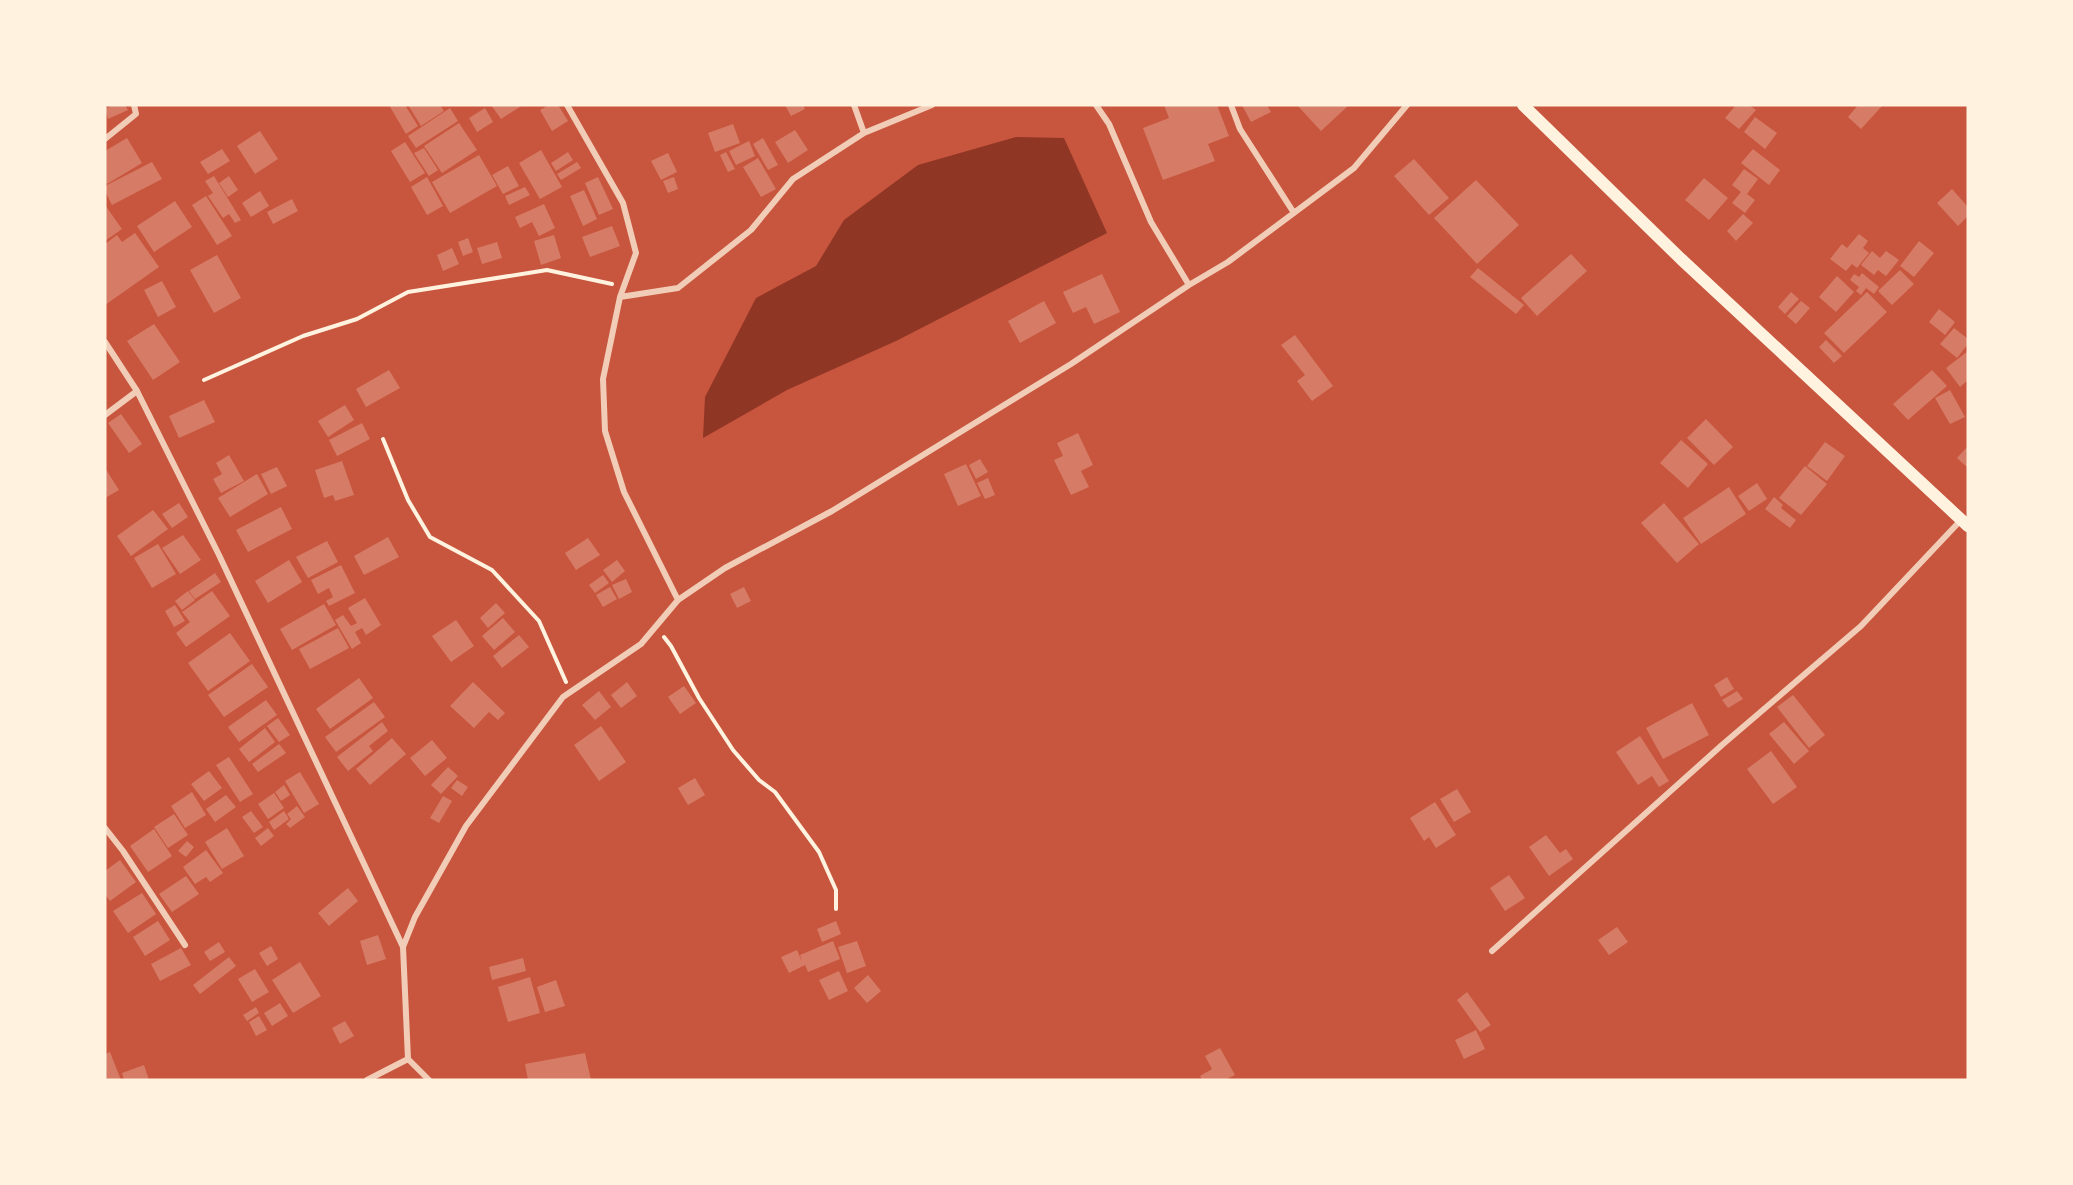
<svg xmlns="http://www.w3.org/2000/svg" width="2073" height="1185" viewBox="0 0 2073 1185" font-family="Ubuntu,sans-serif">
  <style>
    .water { fill: #8f3625 }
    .building { fill: #d67c66 }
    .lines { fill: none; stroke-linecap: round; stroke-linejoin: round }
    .path { stroke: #fff3e0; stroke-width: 4 }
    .minor { stroke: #f1ccb7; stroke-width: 6 }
    .secondary { stroke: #fff3e0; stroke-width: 12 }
  </style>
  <rect width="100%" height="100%" fill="#c8553d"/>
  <path class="water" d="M1016,137L1064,138L1107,233L896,341L787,390L703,438L705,397L756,298L816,266L844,220L918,165Z"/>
  <path class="building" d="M112,105H125L128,110L108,119L105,109Z
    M389,105H405L418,126L406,134Z
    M408,105H440L444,111L421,126Z
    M491,105H523L501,119Z
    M549,105H558L568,121L552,131L540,110Z
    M785,105H803L805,109L791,116Z
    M1164,105H1217L1229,136L1208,144L1215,161L1163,180L1143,128L1169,118Z
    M1242,105H1267L1271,112L1251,122Z
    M1297,105H1349L1321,131Z
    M1736,105H1749L1756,110L1739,129L1725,118Z
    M1858,105H1883L1861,129L1848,117Z
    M450,108L458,121L416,148L408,136Z
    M485,108L493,122L477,132L469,118Z
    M1755,117L1777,133L1765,149L1744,132Z
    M459,123L477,150L442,173L424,146Z
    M733,124L740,143L715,152L708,133Z
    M795,130L808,150L788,163L775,142Z
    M260,131L278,159L255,174L237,146Z
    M127,138L142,163L107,184L105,180V151Z
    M763,138L778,165L768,170L753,144Z
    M749,141L755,156L736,165L729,151Z
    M405,142L425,173L410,182L391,151Z
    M424,148L438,170L429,176L414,153Z
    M222,149L230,161L208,174L200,162Z
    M1753,149L1780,170L1769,185L1741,163Z
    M541,150L562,187L540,199L519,163Z
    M568,152L573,160L556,171L551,163Z
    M726,152L735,169L728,172L720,155Z
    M668,153L677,172L661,180L651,161Z
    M479,155L497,186L450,213L432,182Z
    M758,158L776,189L761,197L743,167Z
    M1414,159L1449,198L1429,215L1394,176Z
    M152,162L162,179L112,205L105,191V186Z
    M577,162L581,168L561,180L557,174Z
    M508,166L519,186L503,194L492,175Z
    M1744,169L1758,179L1747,194L1755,200L1745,213L1732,203L1741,192L1732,185Z
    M214,176L241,220L235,223L229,214L223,218L208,196L213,193L205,181Z
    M229,176L238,190L228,197L219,183Z
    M427,177L443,206L427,215L411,187Z
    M598,177L613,209L599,215L585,183Z
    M674,177L678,189L668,193L663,181Z
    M1704,178L1728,198L1709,220L1685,200Z
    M1476,180L1519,225L1477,264L1434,218Z
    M525,187L530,195L509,205L505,196Z
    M1952,189L1968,207V216L1958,226L1937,203Z
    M584,190L597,219L583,226L570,196Z
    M260,191L269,206L251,217L242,203Z
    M206,196L232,236L217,245L192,205Z
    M292,199L298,211L273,224L267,212Z
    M175,201L192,227L154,252L137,226Z
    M544,204L555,228L539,236L532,222L520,228L515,217Z
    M105,205L122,229L105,241Z
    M1743,214L1753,223L1736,241L1727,231Z
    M612,226L620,246L590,257L582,237Z
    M135,233L159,267L105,305V244L117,235L122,242Z
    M1859,234L1868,241L1863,248L1869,253L1857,268L1852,264L1846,271L1830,259L1842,244L1847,248Z
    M554,235L561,258L541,265L534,241Z
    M468,238L473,252L463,256L458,242Z
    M1919,241L1934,253L1914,277L1900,266Z
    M497,242L502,258L482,264L477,248Z
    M452,248L459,264L443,271L437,255Z
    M1872,251L1880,258L1886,251L1899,260L1886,276L1878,270L1874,275L1861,265Z
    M1571,254L1587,271L1537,316L1521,298Z
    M217,255L241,298L214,313L190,270Z
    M1478,268L1524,305L1516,314L1470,277Z
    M1900,270L1914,284L1892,305L1878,291Z
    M1862,273L1879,287L1874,294L1866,288L1861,295L1856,291L1859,287L1850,280L1854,274L1859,277Z
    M1102,274L1120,312L1094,324L1086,307L1073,313L1063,292Z
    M1837,276L1854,292L1836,312L1819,297Z
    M162,281L176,307L158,317L144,290Z
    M1791,292L1799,299L1785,314L1778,307Z
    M1867,292L1887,312L1844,353L1824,333Z
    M1044,301L1056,323L1020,343L1008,321Z
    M1801,301L1810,308L1796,324L1787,316Z
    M1939,309L1955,322L1945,335L1929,322Z
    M154,324L180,362L153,380L127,341Z
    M1954,328L1968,339V344L1957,358L1940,344Z
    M1295,335L1333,386L1312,401L1297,381L1305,375L1281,345Z
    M1826,340L1842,356L1834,363L1819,347Z
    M1968,351V380L1960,387L1946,368Z
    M389,370L400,388L366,407L356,389Z
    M1932,370L1947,386L1908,420L1893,404Z
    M1950,390L1965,417L1950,424L1935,398Z
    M204,400L215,422L179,438L169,416Z
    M345,405L354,420L328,437L318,421Z
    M121,414L142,444L129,453L108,423Z
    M1706,419L1733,447L1714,465L1687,438Z
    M362,423L370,439L337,456L329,440Z
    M1078,433L1093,465L1081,471L1089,487L1071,495L1054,460L1063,456L1057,443Z
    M1681,440L1708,464L1688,488L1660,463Z
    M1825,442L1845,456L1827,481L1807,466Z
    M1968,446V468L1957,458Z
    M229,455L244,481L221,493L213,479L222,474L216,463Z
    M980,459L988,472L976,479L969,465Z
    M342,461L354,495L335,501L333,495L324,498L315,470Z
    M966,464L981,496L958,506L944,474Z
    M1805,466L1827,484L1801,515L1779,498Z
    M277,467L287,486L271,494L261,474Z
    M105,468L119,490L105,498Z
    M257,474L268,494L230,517L218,498Z
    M988,478L995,495L985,499L977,483Z
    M1757,483L1767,499L1749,511L1738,496Z
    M1729,487L1746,514L1701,544L1683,518Z
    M1774,497L1783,505L1781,508L1796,520L1790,528L1765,509Z
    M179,503L188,517L172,528L162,514Z
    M1664,503L1699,544L1677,563L1641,523Z
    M281,507L292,529L248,552L236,530Z
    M153,510L168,529L131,556L117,536Z
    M183,535L201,560L180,574L162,548Z
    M388,537L399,557L364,575L354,556Z
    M588,538L600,555L576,570L565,553Z
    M327,541L338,562L308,578L296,557Z
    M158,544L176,574L152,588L134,558Z
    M289,560L302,582L268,603L255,581Z
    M617,560L625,571L612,582L603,570Z
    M341,565L355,593L329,606L326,601L333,597L329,588L318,594L311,580Z
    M215,573L221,582L195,599L189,591Z
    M603,575L609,583L595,593L589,585Z
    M626,579L632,592L619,599L612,585Z
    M610,587L617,599L603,607L596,595Z
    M744,587L751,601L737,608L730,594Z
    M188,591L195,600L182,610L175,601Z
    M212,591L230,616L186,647L176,633L190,622L182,612Z
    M365,598L381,625L366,635L362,628L355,632L361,643L352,649L335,620L343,615L351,626L357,623L348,608Z
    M496,603L505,613L488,628L480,618Z
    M324,604L336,625L292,650L280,629Z
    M175,605L185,621L174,627L165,611Z
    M503,618L515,632L494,650L482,636Z
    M456,620L474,646L451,662L432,636Z
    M338,628L349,648L310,669L299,649Z
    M230,633L250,661L208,691L188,663Z
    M519,635L529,647L502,668L493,656Z
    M252,664L268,687L224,717L208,695Z
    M1727,677L1734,689L1721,697L1714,685Z
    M359,678L373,698L330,729L316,709Z
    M473,682L505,713L498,720L489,712L474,728L450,706Z
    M627,682L637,696L621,708L611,695Z
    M684,686L696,703L680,714L668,697Z
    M599,691L611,707L595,720L582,705Z
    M1737,691L1743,699L1728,708L1722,700Z
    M1793,695L1825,735L1809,748L1777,707Z
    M266,700L277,715L239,742L228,727Z
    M374,702L385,717L336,752L325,737Z
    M1692,703L1709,735L1663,759L1646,728Z
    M278,718L290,735L279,742L267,726Z
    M382,722L388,731L369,746L373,751L348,771L337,757Z
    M1784,722L1809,751L1794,764L1769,734Z
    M601,726L626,762L599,781L574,745Z
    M265,728L275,742L249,762L239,749Z
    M1640,736L1669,781L1659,787L1652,776L1638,785L1616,752Z
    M392,738L406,754L370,785L356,769Z
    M432,740L447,758L425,776L410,758Z
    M279,744L286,753L258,772L252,764Z
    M1771,751L1797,787L1773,804L1747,769Z
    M229,757L253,794L240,802L216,765Z
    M448,767L458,776L441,794L431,785Z
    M209,771L222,788L204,801L191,784Z
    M300,772L319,804L304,813L285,781Z
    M695,778L705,795L688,805L678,788Z
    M457,780L468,787L462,796L451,788Z
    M284,785L290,795L281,801L275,792Z
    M1457,789L1471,812L1454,822L1440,799Z
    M192,792L206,815L185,828L171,806Z
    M274,793L284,808L268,819L258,804Z
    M226,795L236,807L215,822L206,809Z
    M443,796L452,801L439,823L430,818Z
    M1435,802L1456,835L1436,848L1429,837L1424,841L1410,818Z
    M297,806L305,817L290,828L286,824L291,819L287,814Z
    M251,811L263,827L254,833L242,817Z
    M284,811L289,819L274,830L269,822Z
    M174,814L188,835L168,848L154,827Z
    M227,828L244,856L222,869L205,842Z
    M268,828L274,836L261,846L255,838Z
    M154,829L172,856L148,872L130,846Z
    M1546,835L1560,853L1566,849L1573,859L1549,876L1529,847Z
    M187,841L194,847L186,857L178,851Z
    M206,850L223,873L210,882L206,877L195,884L183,867Z
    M120,860L136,882L110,901L105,894V871Z
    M1509,875L1525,898L1505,911L1490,888Z
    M186,876L199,894L172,912L159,894Z
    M348,888L358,901L329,926L318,913Z
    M142,893L156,914L128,933L113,911Z
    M158,921L170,940L145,956L133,937Z
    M836,921L841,934L822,942L817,929Z
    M1617,927L1628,942L1609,955L1598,940Z
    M378,935L386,959L367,965L360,941Z
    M833,941L840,959L808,972L805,965L789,973L781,957L797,950L802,962L800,955Z
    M857,941L866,966L847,973L838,947Z
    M219,942L225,952L210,961L204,952Z
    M271,946L278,959L267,966L259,953Z
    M181,948L191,965L160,981L151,964Z
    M229,957L236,966L200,994L193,985Z
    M523,958L526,971L492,980L489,967Z
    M300,962L321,996L293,1013L272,980Z
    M255,969L269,992L252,1002L238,979Z
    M839,971L848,991L829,1000L819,980Z
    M868,975L881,991L867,1003L854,988Z
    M530,977L540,1013L508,1022L498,987Z
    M556,980L565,1006L545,1012L537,987Z
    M1467,992L1491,1025L1480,1032L1457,1000Z
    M280,1003L288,1016L272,1026L264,1013Z
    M256,1007L259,1013L247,1021L243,1015Z
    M259,1016L267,1030L256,1036L249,1022Z
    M345,1021L354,1036L340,1044L332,1028Z
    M1476,1030L1485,1049L1464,1059L1455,1040Z
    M1220,1048L1235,1075L1225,1080H1202L1200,1076L1212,1069L1205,1056Z
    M110,1052L121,1080H105V1054Z
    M585,1053L591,1080H528L525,1064Z
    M144,1065L149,1080H124L122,1073Z"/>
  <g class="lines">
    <path class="path" d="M204,380L303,336L357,319L408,292L547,270L612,284
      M383,439L408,500L430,537L492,570L539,621L566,682
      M664,637L671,646L699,698L733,750L759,780L775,792L819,852L836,890V909"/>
    <path class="minor" d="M567,105L623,203L636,253L620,297L603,379L605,431L624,492L678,600
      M854,105L864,133
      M1096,105L1109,124L1151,222L1189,285
      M1231,105L1240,129L1294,213
      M105,139L136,114L134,105
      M620,297L678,288L751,230L793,179L864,133L932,105
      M105,342L137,391L219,555L403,947
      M105,415L137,391
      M105,828L123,851L185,945
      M1492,951L1722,745L1861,626L1961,520
      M408,1059L429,1080
      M367,1080L408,1059L403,947L415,917L466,826L563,697L641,644L678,600L725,568L832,511L1071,364L1189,285L1228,262L1354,168L1407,105"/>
    <path class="secondary" d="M1523,105L1681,259L1968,526"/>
  </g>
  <rect width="2073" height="1185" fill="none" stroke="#fff3e0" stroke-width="213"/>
</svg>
